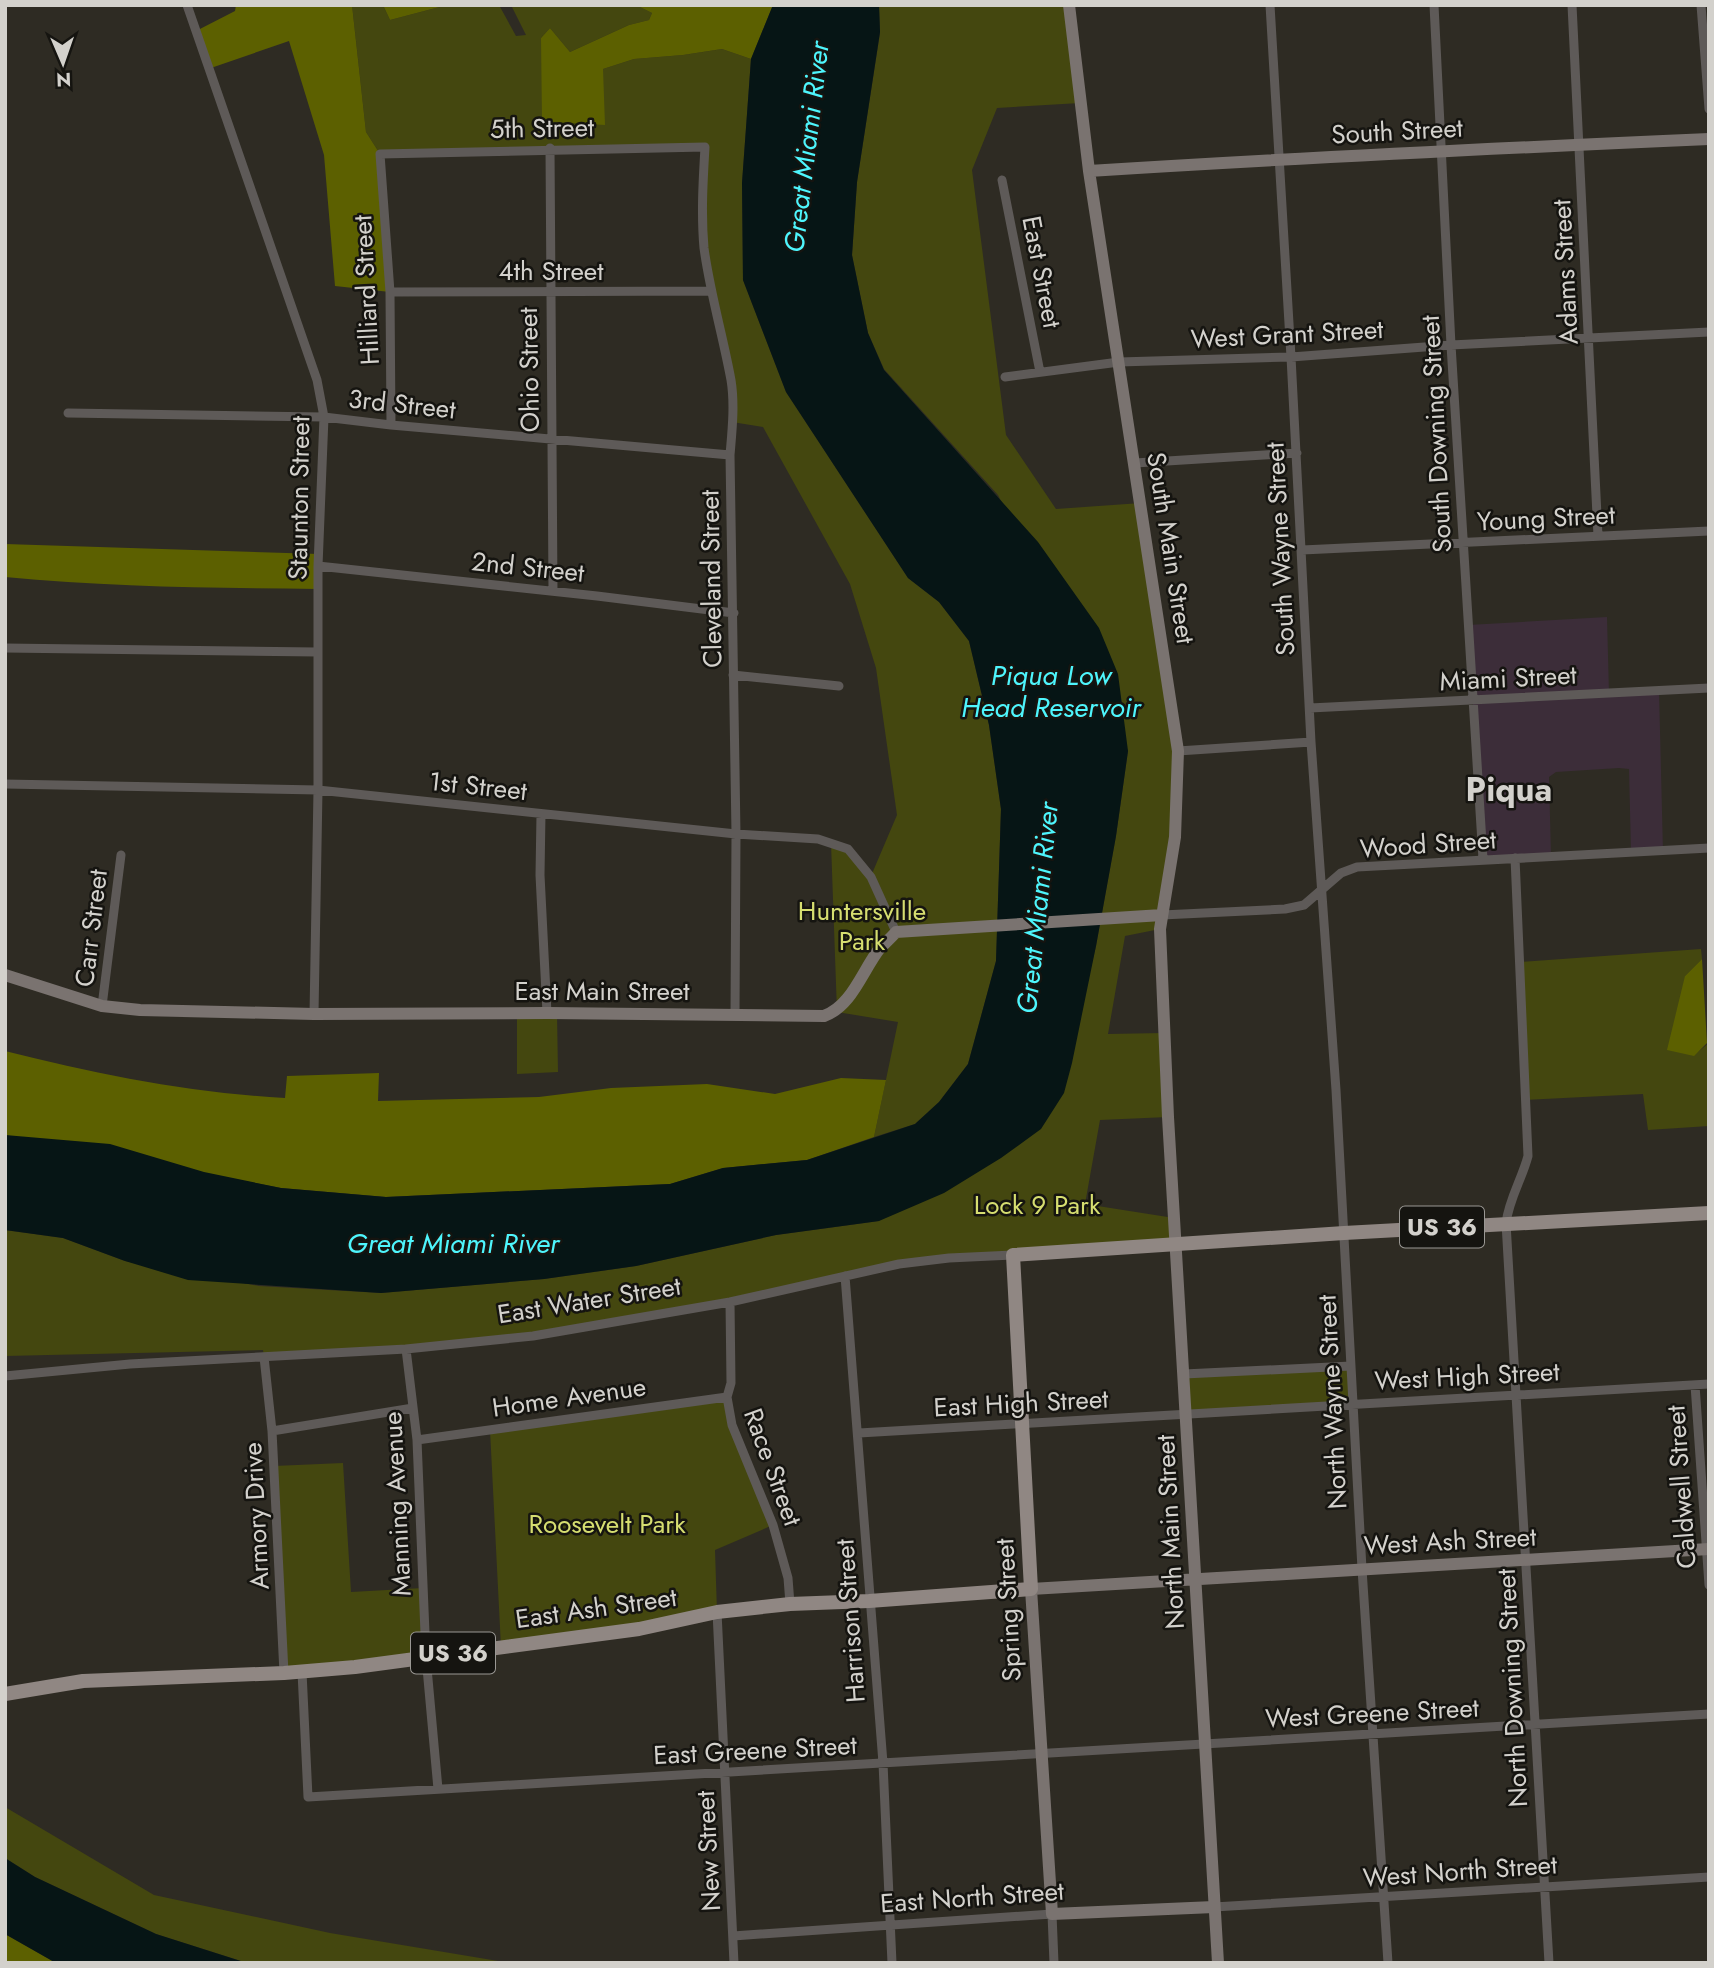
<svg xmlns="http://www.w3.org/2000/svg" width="1714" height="1968" viewBox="0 0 1714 1968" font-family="Jost,sans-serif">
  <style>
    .education { fill: #3c2d39 }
    .green { fill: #44470f }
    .forest { fill: #5c6000 }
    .water { fill: #061515 }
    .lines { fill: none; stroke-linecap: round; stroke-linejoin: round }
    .street { stroke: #5e5a58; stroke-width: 9 }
    .secondary { stroke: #7a7370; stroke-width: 12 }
    .primary { stroke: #908783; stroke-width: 14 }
    .labels { text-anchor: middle; stroke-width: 5; stroke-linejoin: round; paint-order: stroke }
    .shield { fill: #151410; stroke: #9a9894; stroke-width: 2 }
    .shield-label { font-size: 24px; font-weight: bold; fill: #d3d1cc }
    .street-label { font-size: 26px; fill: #d3d1cc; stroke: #151410 }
    .park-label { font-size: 26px; fill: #d6de70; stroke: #151410 }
    .water-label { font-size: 28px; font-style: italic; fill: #4ef5fc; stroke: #151410 }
    .district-label { font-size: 33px; font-weight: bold; fill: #d3d1cc; stroke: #151410 }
  </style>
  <rect width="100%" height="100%" fill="#2e2b23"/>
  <path class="education" d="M1607,617L1609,693L1659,690L1663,851L1631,852L1629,769L1619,768L1556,772L1549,777L1551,856L1483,859L1468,625Z"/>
  <path class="green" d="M352,5H383L390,20L447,5H499L516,36L526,35L511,5H636L652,13L649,20L629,25L570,52L550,28L541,38L603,69L634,59L683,55L722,49L751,59L742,183L743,280L786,392L908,578L939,602L969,641L989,725L1001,809L996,961L968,1064L939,1102L915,1124L874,1137L898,1022L837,1012L831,843L848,849L871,876L897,815L876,668L850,584L763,427L732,422L731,382L704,248L705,147L380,154L366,132Z
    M879,5H1069L1080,103L997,108L972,170L1006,435L1056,509L1141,503L1178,751L1160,929L1125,936L1108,1034L1164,1033L1168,1117L1100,1120L1085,1204L1174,1218L1176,1244L949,1258L533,1336L264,1357L263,1350L5,1356V1230L63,1238L125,1261L259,1286L381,1293L544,1279L636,1266L776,1235L879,1221L1086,988L1096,946L1116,836L1128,751L998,495L884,369L868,333L852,255L857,182L880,33Z
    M1701,949L1702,959L1685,976L1694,1055L1709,1043V1126L1648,1130L1643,1094L1524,1100L1520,962Z
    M517,1013H557L558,1072L517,1074Z
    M1351,1366L1353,1404L1186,1415L1184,1374Z
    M727,1397L732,1425L773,1525L715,1550L717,1612L501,1647L490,1430Z
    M343,1463L351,1592L423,1588L426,1657L284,1673L274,1466Z
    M5,1807L154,1895L330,1933L510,1963H247L156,1934L35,1877L5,1858Z"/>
  <path class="forest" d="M236,5H352L366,132L380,154L390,292L335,286L324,155L289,41L208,69L196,31L235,11Z
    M383,5H447L390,20Z
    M636,5H773L751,59L722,49L683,55L634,59L603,69L605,125L542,121L541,38L550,28L570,52L629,25L649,20L652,13Z
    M5,544L319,554L318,589C213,588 109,587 5,577Z
    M1702,959L1707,1043L1694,1056L1667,1050L1685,976Z
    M5,1051C96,1074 191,1093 285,1098L287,1076L379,1073L378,1101L539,1097L611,1088L707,1084L775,1094L841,1078L886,1080L874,1137L807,1160L723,1168L670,1184L386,1197L281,1188L5,1135Z
    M5,1934L56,1963H5Z"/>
  <path class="water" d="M773,5H879L880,32L857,182L852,255L868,333L884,370L1038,542L1099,628L1118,674L1128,751L1116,836L1096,946L1072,1063L1064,1093L1041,1129L1001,1158L944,1193L879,1221L776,1235L636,1266L544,1279L381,1293L188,1280L125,1261L63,1238L5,1230V1135L110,1144L204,1172L281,1188L386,1197L670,1184L723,1168L807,1160L915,1124L939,1102L968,1064L996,961L1001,809L989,725L969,641L939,602L908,578L786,392L743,280L742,183L751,59Z
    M5,1858L35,1877L156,1934L247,1963H56L5,1934Z"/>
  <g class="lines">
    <path class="street" d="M187,5L317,380L324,417L318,566V790L314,1014
      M1270,5L1291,357L1311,742L1336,1090L1362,1569L1388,1963
      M1434,5L1451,345L1483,859
      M1572,5L1598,536
      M1701,5L1709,109
      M550,148L553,591
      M1002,180L1040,372
      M390,292L711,291
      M1005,377L1119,362L1291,357L1451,345L1709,332
      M68,413L324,417L391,425L730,455
      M391,425L390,292L380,154L705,147C703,181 701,214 704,248C710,293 723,336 731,380C735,405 732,431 730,455L736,834L735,1014
      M1135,463L1297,453
      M1302,550L1709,531
      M318,566L597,596L734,613
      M5,648L317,652
      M733,675L839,686
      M1310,708L1709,688
      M1178,751L1311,742
      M5,784L318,790L736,834L818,839L848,849L871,877L896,932
      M541,814L540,875L547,1013
      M1515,858L1528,1156C1522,1179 1509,1199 1506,1223L1549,1963
      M1162,915L1285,909L1304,905L1341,873L1357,867L1709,848
      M102,1006L121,855
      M845,1276L883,1763L892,1963
      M730,1302L731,1383L727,1397L732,1425L773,1525L788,1578L790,1604
      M406,1349L417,1440L426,1657L438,1789
      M264,1357L272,1431L284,1673
      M1184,1374L1351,1366
      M5,1376L130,1364L406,1349L533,1336L730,1302L899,1264L949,1258L1013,1255
      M1695,1385L1709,1585
      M272,1431L413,1408
      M859,1433L1709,1384
      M417,1440L727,1397
      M717,1612L734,1963
      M302,1672L308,1797L1709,1714
      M1214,1907L1709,1877
      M733,1936L1052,1914L1054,1963"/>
    <path class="secondary" d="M1069,5L1089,171L1178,751L1175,837L1160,929L1168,1117L1218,1963
      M1089,171C1295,158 1502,148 1709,139
      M5,975L102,1006L140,1010L314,1014L547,1013L824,1016C852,1006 862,971 880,948C885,943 891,938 896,932L1162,915
      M1214,1907L1052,1914L1031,1589L1709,1549"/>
    <path class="primary" d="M5,1694L83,1681L284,1673L355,1667L639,1629L717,1612L790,1604L869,1601L1031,1589L1013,1255L1344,1233L1709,1213"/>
  </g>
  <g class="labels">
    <g class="shield">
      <rect x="1400" y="1206.5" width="84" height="41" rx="5"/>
      <rect x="411" y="1632.5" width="84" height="41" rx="5"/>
    </g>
    <g class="shield-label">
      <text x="1442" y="1235">US 36</text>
      <text x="453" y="1661">US 36</text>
    </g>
    <g class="street-label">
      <text transform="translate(542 128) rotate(-1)" y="9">5th Street</text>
      <text transform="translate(1397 131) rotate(-3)" y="9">South Street</text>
      <text x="551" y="280">4th Street</text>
      <text transform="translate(1042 272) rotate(79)" y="9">East Street</text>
      <text transform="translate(1565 272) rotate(-93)" y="9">Adams Street</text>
      <text transform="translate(366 290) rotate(-93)" y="9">Hilliard Street</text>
      <text transform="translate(1287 334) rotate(-3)" y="9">West Grant Street</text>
      <text transform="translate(529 370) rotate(-91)" y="9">Ohio Street</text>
      <text transform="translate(402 404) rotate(6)" y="9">3rd Street</text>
      <text transform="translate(1436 434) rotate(-93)" y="9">South Downing Street</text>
      <text transform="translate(299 498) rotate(-89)" y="9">Staunton Street</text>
      <text transform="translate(1546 518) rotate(-3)" y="9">Young Street</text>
      <text transform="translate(1171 548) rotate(81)" y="9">South Main Street</text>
      <text transform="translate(1280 549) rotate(-93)" y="9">South Wayne Street</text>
      <text transform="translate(528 567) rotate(6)" y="9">2nd Street</text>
      <text transform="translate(711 579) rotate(-91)" y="9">Cleveland Street</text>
      <text transform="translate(1508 678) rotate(-3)" y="9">Miami Street</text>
      <text transform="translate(478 786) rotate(6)" y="9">1st Street</text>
      <text transform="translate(1428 844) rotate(-4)" y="9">Wood Street</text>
      <text transform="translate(91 928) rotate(-83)" y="9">Carr Street</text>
      <text x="602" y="1000">East Main Street</text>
      <text transform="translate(589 1300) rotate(-9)" y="9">East Water Street</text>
      <text transform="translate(1467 1376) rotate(-3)" y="9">West High Street</text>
      <text transform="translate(569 1397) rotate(-8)" y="9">Home Avenue</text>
      <text transform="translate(1332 1402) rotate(-93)" y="9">North Wayne Street</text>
      <text transform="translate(1021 1403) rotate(-3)" y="9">East High Street</text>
      <text transform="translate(773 1467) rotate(70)" y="9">Race Street</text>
      <text transform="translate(1681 1487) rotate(-94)" y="9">Caldwell Street</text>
      <text transform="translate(397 1504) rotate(-93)" y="9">Manning Avenue</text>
      <text transform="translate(256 1516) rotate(-93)" y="9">Armory Drive</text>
      <text transform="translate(1170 1532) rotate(-93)" y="9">North Main Street</text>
      <text transform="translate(1450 1541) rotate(-3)" y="9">West Ash Street</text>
      <text transform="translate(596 1608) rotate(-8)" y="9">East Ash Street</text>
      <text transform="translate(1008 1610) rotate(-93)" y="9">Spring Street</text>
      <text transform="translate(850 1621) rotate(-94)" y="9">Harrison Street</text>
      <text transform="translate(1512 1688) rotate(-93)" y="9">North Downing Street</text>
      <text transform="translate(1372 1713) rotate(-3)" y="9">West Greene Street</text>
      <text transform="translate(755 1750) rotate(-3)" y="9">East Greene Street</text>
      <text transform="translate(708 1851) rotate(-93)" y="9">New Street</text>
      <text transform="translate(1460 1871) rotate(-4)" y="9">West North Street</text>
      <text transform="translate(972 1897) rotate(-4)" y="9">East North Street</text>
    </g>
    <g class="park-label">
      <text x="862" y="920">Huntersville<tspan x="862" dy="30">Park</tspan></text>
      <text x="1037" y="1214">Lock 9 Park</text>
      <text x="607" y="1533">Roosevelt Park</text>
    </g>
    <g class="water-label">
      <text transform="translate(806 147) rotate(-83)" y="10">Great Miami River</text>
      <text x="1051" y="685">Piqua Low<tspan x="1051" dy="32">Head Reservoir</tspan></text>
      <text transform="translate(1037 908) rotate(-84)" y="10">Great Miami River</text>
      <text x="453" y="1253">Great Miami River</text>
    </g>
    <g class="district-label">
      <text x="1509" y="801">Piqua</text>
    </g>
  </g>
  <rect width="1714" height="1968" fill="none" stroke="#d3d1cc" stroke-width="14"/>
  <g transform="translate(63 63) rotate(178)" stroke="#151410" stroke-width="5" paint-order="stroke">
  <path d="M0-5L12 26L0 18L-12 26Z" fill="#d3d1cc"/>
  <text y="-10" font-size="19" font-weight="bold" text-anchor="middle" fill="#d3d1cc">N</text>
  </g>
</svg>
